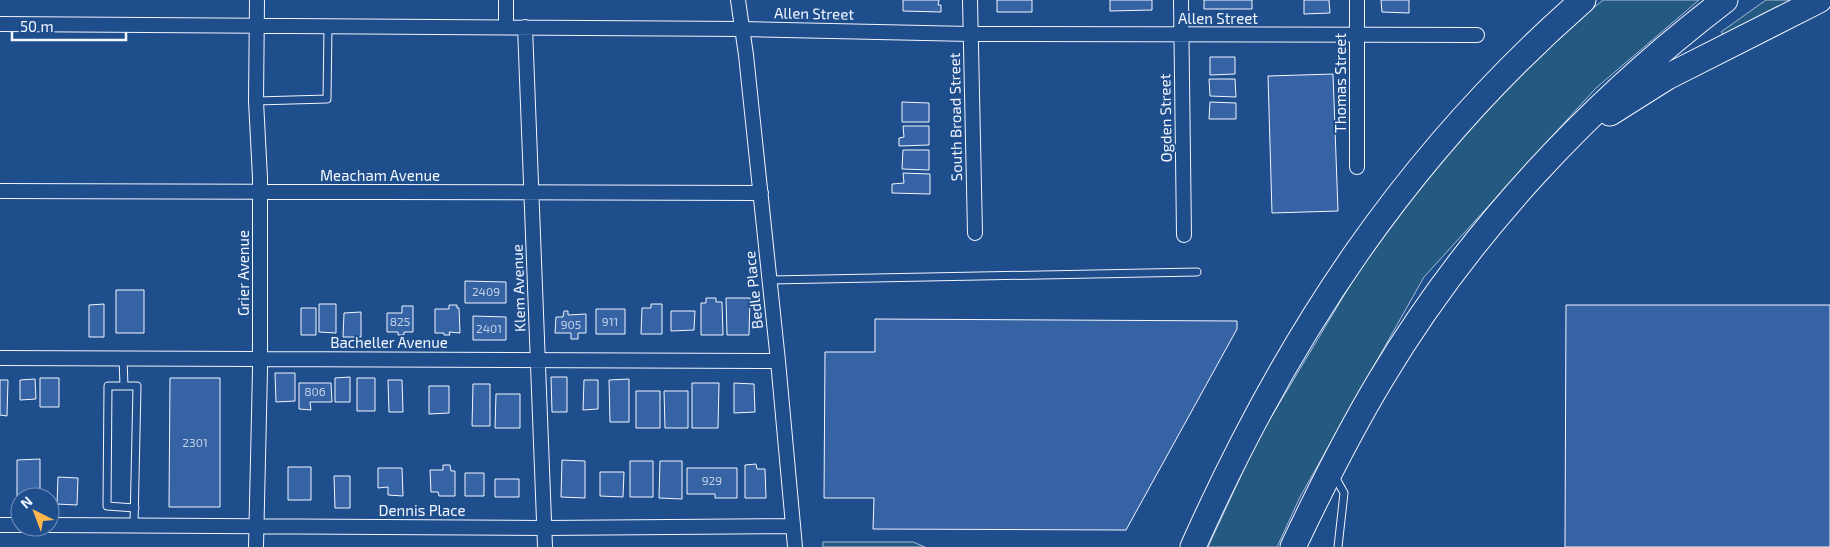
<svg xmlns="http://www.w3.org/2000/svg" width="1830" height="547" viewBox="0 0 1830 547" font-family="'Exo 2',sans-serif">
  <style>
    .green { fill: #245a82; stroke: #a8bbd7 }
    .building { fill: #3563a3; stroke: #f2f6ff }
    .lines { fill: none; stroke-linecap: round; stroke-linejoin: round }
    .lane-casing { stroke: #f2f6ff; stroke-width: 9 }
    .street-casing { stroke: #f2f6ff; stroke-width: 16 }
    .highway-casing { stroke: #f2f6ff; stroke-width: 27 }
    .lane { stroke: #1f4e8c; stroke-width: 7 }
    .street { stroke: #1f4e8c; stroke-width: 14 }
    .highway { stroke: #1f4e8c; stroke-width: 25 }
    .labels { text-anchor: middle; stroke-width: 4; stroke-linejoin: round; paint-order: stroke }
    .number-label { font-size: 12px; fill: #c3d1e8 }
    .street-label { font-size: 15px; fill: #f2f6ff; stroke: #1f4e8c }
  </style>
  <rect width="100%" height="100%" fill="#1f4e8c"/>
  <path class="green" d="M1603,0H1699L1596,88L1424,277L1300,497L1277,547H1208L1258,439L1358,272L1444,152L1553,42Z
    M1766,0H1799L1725,36L1721,32Z
    M823,542H913L925,547H823Z"/>
  <path class="building" d="M903,0H939L938,5H941V12L903,11Z
    M997,0H1032V12H997Z
    M1110,0H1152V10L1110,11Z
    M1204,0H1252V9H1204Z
    M1304,0H1329L1330,13L1304,14Z
    M1381,0H1409V13L1382,12Z
    M1210,57H1235V74L1210,75Z
    M1333,74L1338,211L1272,213L1268,76Z
    M1209,79H1235L1236,97L1210,96Z
    M902,102L929,103V122H902Z
    M1210,102L1236,103V119H1209Z
    M903,126H929V145L899,146V138L904,137Z
    M903,150H929V170L902,169Z
    M903,173L930,174V194L892,193V184L904,183Z
    M465,281L506,282V303H465Z
    M116,290H144V333H116Z
    M706,298H716V302H722L723,335H701V303H706Z
    M726,298H750L749,335H727Z
    M104,304V337H89V305Z
    M319,304H336V333L319,332Z
    M651,304H662V334H641L642,308H651Z
    M449,305H457V308H459L460,333L449,332L450,335H444V333H435V309H449Z
    M1566,305H1830V547H1565Z
    M402,306H413V332H404V335H398V332H387V313H402Z
    M301,308H316V335H301Z
    M596,309H625V334H596Z
    M564,311H568V315L586,314V333H578V339H571V333H555L556,317H563Z
    M671,311H695L694,330L671,331Z
    M361,312V337H343L344,313Z
    M473,316L506,317V340H473Z
    M875,319L1237,321V329L1126,530L873,529L874,498H824L825,352H875Z
    M275,373H295V401L276,402Z
    M350,377V402H335V378Z
    M551,377H567V412H552Z
    M40,378H59V407H40Z
    M170,378H220V507H169Z
    M357,378H375V411H357Z
    M35,379L36,399L20,400V380Z
    M629,379V422H610L609,380Z
    M0,380H8L7,416L0,415Z
    M388,380H402L403,412H389Z
    M584,380H598V409L583,410Z
    M299,383H331L332,402H310L311,410L299,409Z
    M692,383H719L718,428H692Z
    M734,383L754,384L755,412L734,413Z
    M473,384H490V426H472Z
    M429,386H449V413L429,414Z
    M636,391H660V428H636Z
    M664,391H688V428H665Z
    M496,394H520V428H495Z
    M40,459V495L17,496V460Z
    M562,460L585,461V498L561,497Z
    M630,461H653V497H630Z
    M660,461H682V499L659,498Z
    M756,464L757,469H765L766,498H745V465Z
    M443,465H450L451,471H455V496H439L438,492H431L430,470H443Z
    M288,467H311V500H288Z
    M378,468H402L403,496L388,495V487L378,488Z
    M687,468H737V498H715V494H687Z
    M600,472H624L623,497L600,496Z
    M465,473H484V496H465Z
    M334,476H350V508H335Z
    M58,477L78,478L77,505L57,504Z
    M495,479H519V497H495Z"/>
  <g class="lines">
    <defs>
      <path id="lane" d="M256,101L327,99L328,26
        M770,280L1197,272
        M123,358L124,386H137L134,525
        M124,386H108L107,506L135,508
        M1334,475L1344,493L1338,547"/>
      <path id="street" d="M738,0L746,55L778,361L795,547
        M970,0L975,233
        M1181,0L1184,235
        M0,24L744,29L970,34L1477,35
        M506,27V0
        M525,27L545,547
        M1357,167V0
        M0,191L761,193
        M0,358L778,361
        M0,525H20
        M50,525L544,528L793,526
        M256,547L260,370V178L256,101L257,0"/>
      <path id="highway" d="M1610,113L1667,77L1819,0
        M1193,547C1288,334 1406,155 1583,0
        M1293,547C1320,490 1348,434 1381,379C1469,232 1589,104 1725,0"/>
    </defs>
    <use href="#lane" class="lane-casing"/>
    <use href="#street" class="street-casing"/>
    <use href="#highway" class="highway-casing"/>
    <use href="#lane" class="lane"/>
    <use href="#street" class="street"/>
    <use href="#highway" class="highway"/>
  </g>
  <g class="labels">
    <g class="number-label">
      <text x="486" y="296">2409</text>
      <text x="400" y="326">825</text>
      <text x="610" y="326">911</text>
      <text x="571" y="329">905</text>
      <text x="489" y="333">2401</text>
      <text x="315" y="396">806</text>
      <text x="195" y="447">2301</text>
      <text x="712" y="485">929</text>
    </g>
    <g class="street-label">
      <text transform="translate(814 14) rotate(1)" y="5">Allen Street</text>
      <text x="1218" y="24">Allen Street</text>
      <text transform="translate(1341 83) rotate(-90)" y="5">Thomas Street</text>
      <text transform="translate(956 117) rotate(-91)" y="5">South Broad Street</text>
      <text transform="translate(1166 118) rotate(-91)" y="5">Ogden Street</text>
      <text x="380" y="181">Meacham Avenue</text>
      <text transform="translate(244 273) rotate(-90)" y="5">Grier Avenue</text>
      <text transform="translate(519 288) rotate(-92)" y="5">Klem Avenue</text>
      <text transform="translate(754 290) rotate(-96)" y="5">Bedle Place</text>
      <text x="389" y="348">Bacheller Avenue</text>
      <text x="422" y="516">Dennis Place</text>
    </g>
  </g>
  <g transform="translate(35 512) rotate(318)"><circle r="24" fill="#1f4e8c" stroke="#7391ba"/>
  <path d="M0-4L9 19L0 12L-9 19Z" fill="#ffb74d"/>
  <text y="-8" font-size="14" font-weight="bold" text-anchor="middle" fill="#f2f6ff">N</text>
  </g>
  <path d="M12 32v8h114v-8" fill="none" stroke="#f2f6ff" stroke-width="2.5"/>
  <text x="20" y="32" font-size="15" fill="#f2f6ff" stroke="#1f4e8c" stroke-width="4" paint-order="stroke">50 m</text>
</svg>
